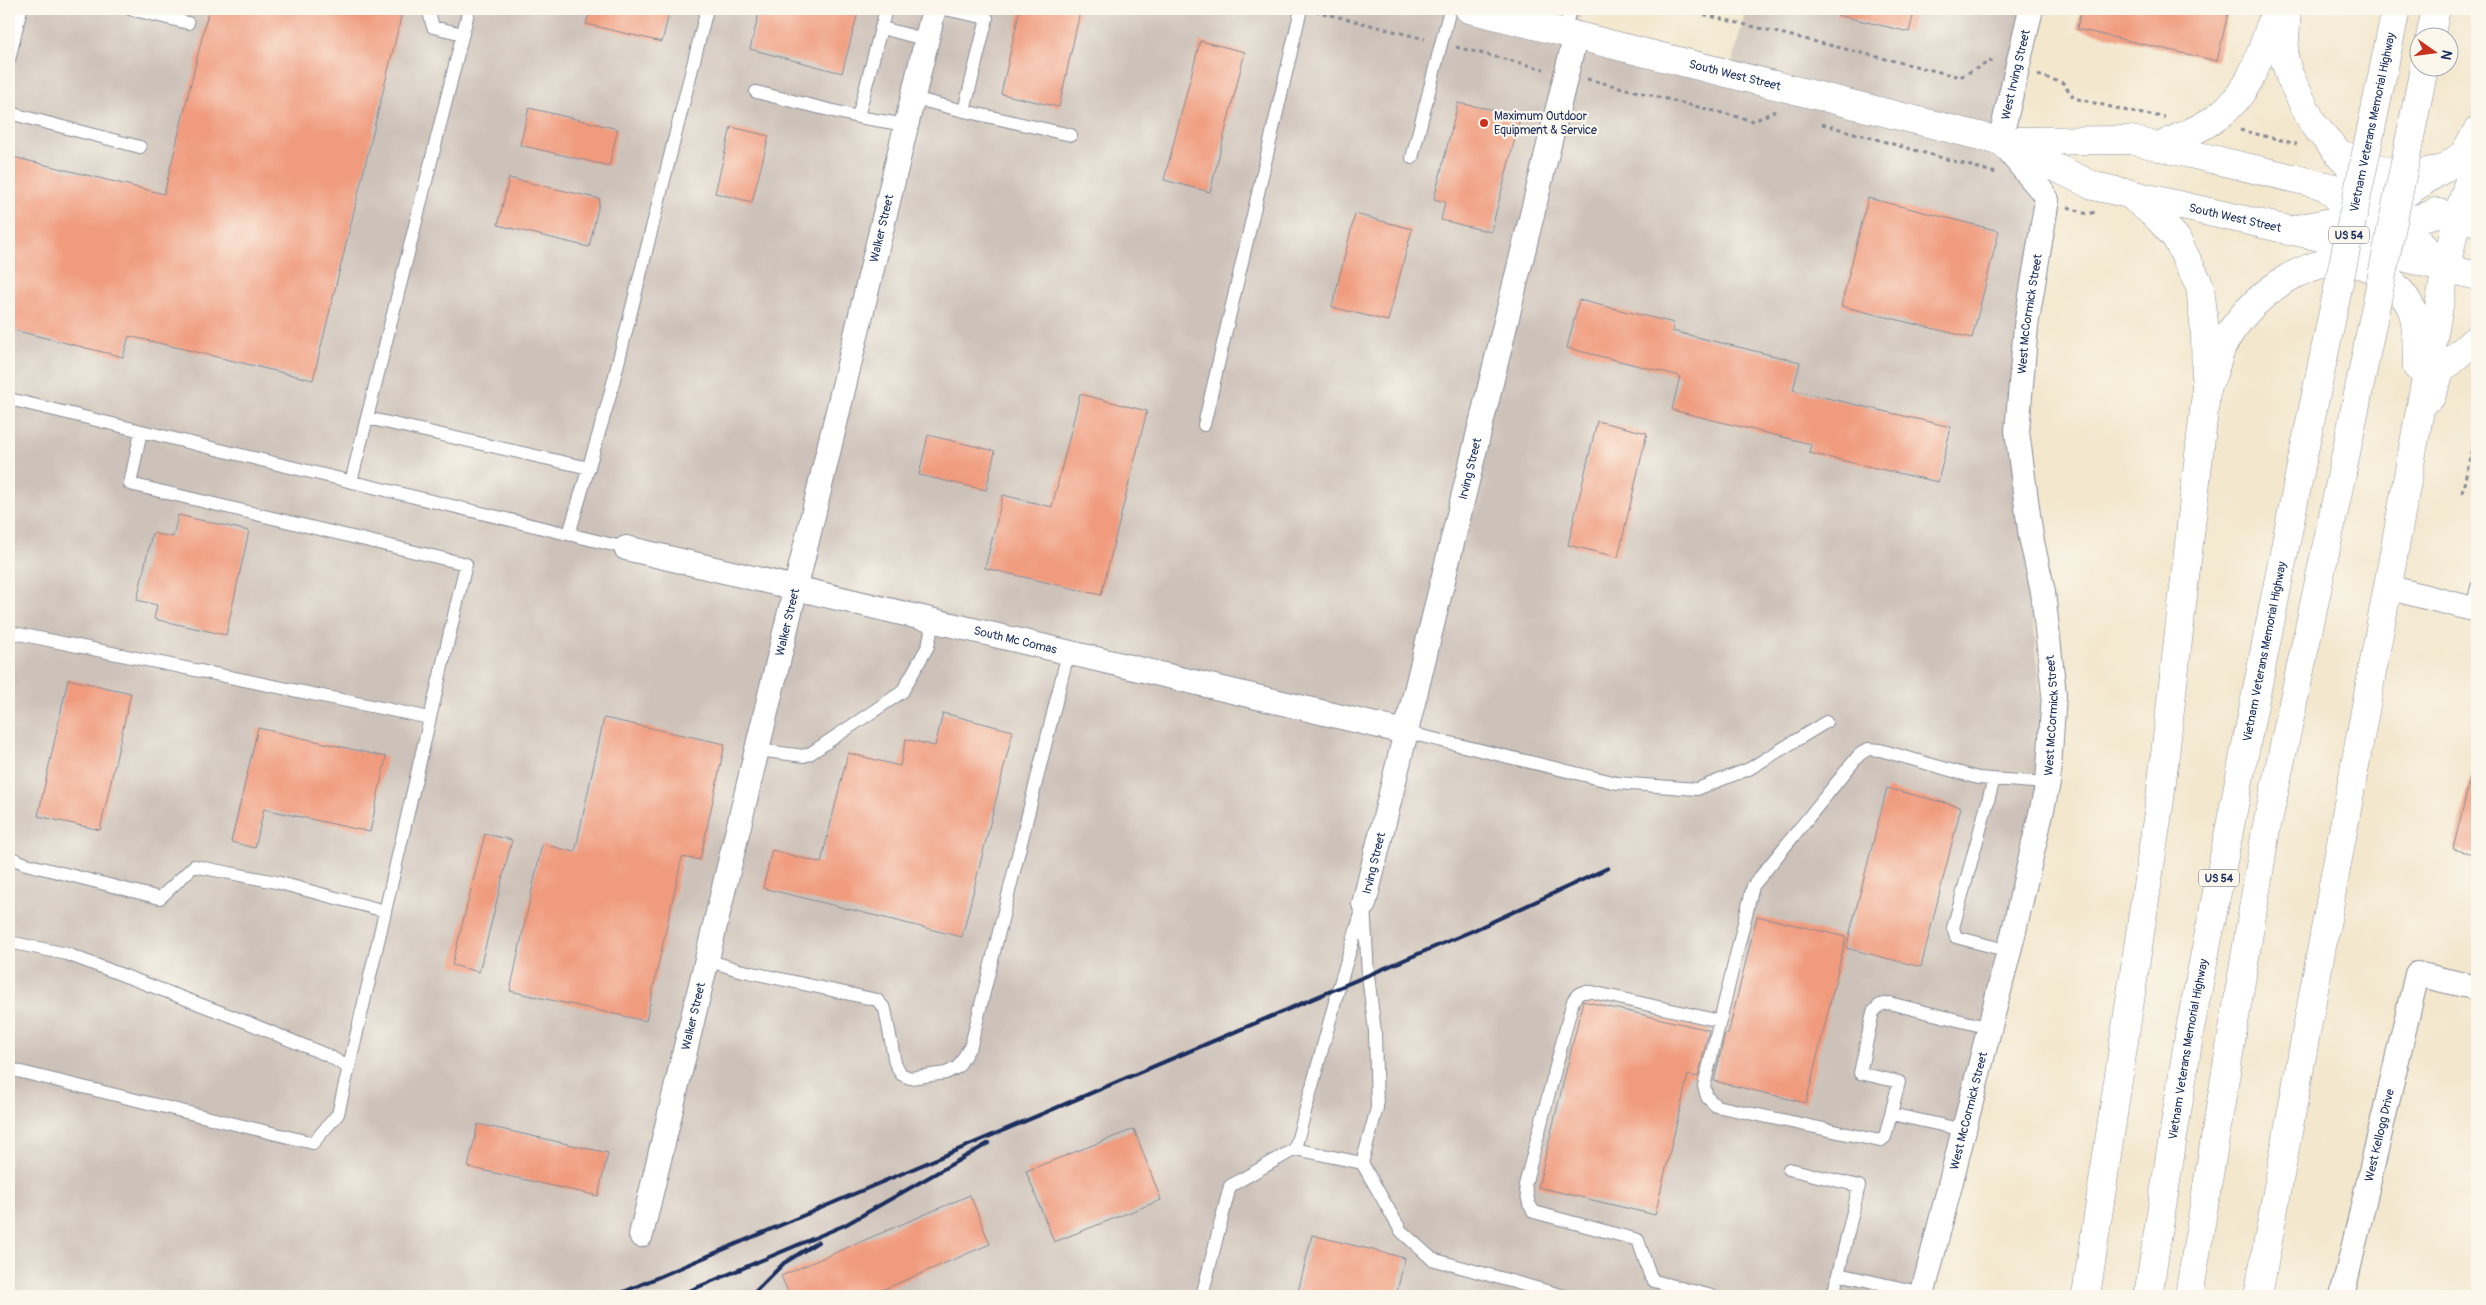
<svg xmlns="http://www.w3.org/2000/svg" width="2486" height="1305" viewBox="0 0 2486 1305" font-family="Pangolin,sans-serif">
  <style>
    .industrial { fill: #cdc2b9 }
    .building { fill: #f09b7e }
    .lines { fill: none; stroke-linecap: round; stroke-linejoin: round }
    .service-casing { stroke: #878b96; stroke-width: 14 }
    .minor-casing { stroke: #878b96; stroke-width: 26 }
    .secondary-casing { stroke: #878b96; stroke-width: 29 }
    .motorway-casing { stroke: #878b96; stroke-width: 29 }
    .path { stroke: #878b96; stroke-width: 3; stroke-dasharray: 4 4; stroke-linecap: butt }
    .service { stroke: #fff; stroke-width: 12 }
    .minor { stroke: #fff; stroke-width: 24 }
    .secondary { stroke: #fff; stroke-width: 28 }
    .motorway { stroke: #fff; stroke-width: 28 }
    .rail { stroke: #1b2f5e; stroke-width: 4 }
    .motorway-bridge-casing { stroke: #878b96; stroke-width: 29; stroke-linecap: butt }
    .motorway-bridge { stroke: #fff; stroke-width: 28 }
    .poi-dot { fill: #c8321e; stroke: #fbf7ec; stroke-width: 2 }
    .labels { text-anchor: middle; stroke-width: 4.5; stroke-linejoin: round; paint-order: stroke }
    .shield { fill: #fbf7ec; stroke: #5e6b89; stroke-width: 1 }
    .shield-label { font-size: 11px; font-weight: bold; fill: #1b2f5e }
    .street-label { font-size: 12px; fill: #1b2f5e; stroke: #fbf7ec }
    .poi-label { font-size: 12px; fill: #1b2f5e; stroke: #fbf7ec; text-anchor: start }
  </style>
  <rect width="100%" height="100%" fill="#fbf7ec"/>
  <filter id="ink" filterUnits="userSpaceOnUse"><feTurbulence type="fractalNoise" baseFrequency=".02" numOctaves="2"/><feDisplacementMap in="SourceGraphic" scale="10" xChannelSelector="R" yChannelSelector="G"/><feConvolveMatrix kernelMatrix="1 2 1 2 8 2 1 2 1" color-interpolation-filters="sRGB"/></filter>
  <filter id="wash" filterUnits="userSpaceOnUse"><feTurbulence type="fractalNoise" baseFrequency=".0096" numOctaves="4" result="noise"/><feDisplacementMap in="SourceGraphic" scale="20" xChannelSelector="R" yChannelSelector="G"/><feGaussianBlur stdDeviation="1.12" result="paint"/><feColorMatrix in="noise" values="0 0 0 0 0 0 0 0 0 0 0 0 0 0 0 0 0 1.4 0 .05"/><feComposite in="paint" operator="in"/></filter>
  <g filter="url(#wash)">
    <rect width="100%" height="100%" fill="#f3e7cd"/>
    <path class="industrial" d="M9,9H1582L1576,34L1730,72L1746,9H2031L2000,140L2042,191L2017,431L2048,783L1923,1296H9Z"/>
    <g id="blocks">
      <path class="building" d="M209,9H403L313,380L129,336L123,357L9,329V156L164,194Z
        M590,9H670L662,42L586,24Z
        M760,9H859L842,73L750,49Z
        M1020,9H1068L1080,12L1059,107L1001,94Z
        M1838,9H1915L1909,32L1837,15Z
        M2081,9H2229L2217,61L2077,29Z
        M1200,41L1245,52L1210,192L1164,180Z
        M1458,103L1500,111L1499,114L1520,119L1491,232L1441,220L1445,202L1434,199Z
        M529,108L618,129L609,166L520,145Z
        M731,127L769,136L752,202L715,193Z
        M509,178L600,199L589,247L498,225Z
        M1868,198L1999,231L1972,338L1841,306Z
        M1355,214L1412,229L1388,321L1332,307Z
        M1579,300L1674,323L1672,331L1800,362L1793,390L1951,427L1938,482L1809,453L1811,444L1672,410L1680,376L1567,348Z
        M1080,394L1147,411L1101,595L985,568L1003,495L1052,507Z
        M1597,421L1647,433L1618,557L1568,545Z
        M928,435L995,451L986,490L919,475Z
        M178,515L249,531L226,635L154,619L157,605L137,600L152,533L173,537Z
        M68,679L131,693L100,830L38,816Z
        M943,713L1013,731L962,937L763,888L772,850L821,863L848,753L900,766L906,739L935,746Z
        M604,718L725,744L700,860L682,857L646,1021L510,991L542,844L575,852Z
        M258,728L386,757L370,832L264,809L255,848L231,842Z
        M2471,775L2477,776V855L2453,849Z
        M1887,788L1961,807L1921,967L1846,948Z
        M485,834L512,840L479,972L452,965Z
        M1757,916L1846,937L1806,1103L1714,1081L1725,1034H1728Z
        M1583,1001L1709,1030L1698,1077L1688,1075L1655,1215L1538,1187Z
        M478,1124L608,1153L598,1196L468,1167Z
        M1134,1129L1161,1200L1054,1242L1026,1171Z
        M970,1195L990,1244L868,1296H790L781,1276Z
        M1312,1235L1405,1258L1396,1296H1297Z"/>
    </g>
  </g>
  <g filter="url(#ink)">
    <use href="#blocks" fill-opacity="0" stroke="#878b96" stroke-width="1"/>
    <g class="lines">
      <defs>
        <path id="service" d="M130,9L188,23
          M428,9L433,27L463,34
          M882,28L927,40
          M1565,31L1570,9
          M9,60L21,9
          M756,92L858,117L886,9
          M913,98L964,111L987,18L944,9
          M964,111L1071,135
          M9,113L140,147
          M858,117L906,125
          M1412,158L1450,9
          M9,399L626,548
          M367,418L589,468
          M1204,425L1301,9
          M351,482L469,9
          M569,534L609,399L707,9
          M2472,609L2477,587
          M9,632L430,718L466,564L130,484L141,431
          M1405,732L1617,783L1697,789L1749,769L1826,722
          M758,750L804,756L811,753L902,692L928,646L933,622
          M1994,779L1953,928L1956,937L2009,951
          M9,857L26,864L160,898L194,866L276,882L385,911
          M9,942L67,954L244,1021L329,1056L349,1068
          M707,960L739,970L877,1000L885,1009L895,1063L901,1074L910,1078L946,1073L958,1067L971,1045L1068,653
          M1990,1028L1889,1003L1880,1005L1873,1012L1860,1073L1899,1082L1885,1137L1880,1141L1716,1106L1707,1097L1704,1086L1753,886L1859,755L1868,749L1880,750L1978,778L2048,783
          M9,1069L313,1143L338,1114L430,718
          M1891,1114L1964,1130
          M1362,1163L1401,1231L1432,1259L1564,1296
          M1789,1169L1859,1186L1833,1296
          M1838,1274L1923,1293
          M1202,1296L1230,1186L1295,1149L1362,1163L1377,1108L1375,1032L1368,975L1364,904L1339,987L1295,1149
          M1712,1296L1654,1281L1650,1275L1638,1240L1534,1212L1529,1204L1525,1185L1573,1001C1578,992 1582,991 1592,992L1720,1021"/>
        <g id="minor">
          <path id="s1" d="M626,548L1405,732"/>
          <path d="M2387,587L2477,610"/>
          <path id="s2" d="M1364,904L1576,34"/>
          <path id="s3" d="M641,1235L934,9"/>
          <path id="s4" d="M1922,1296L2013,935L2048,783L2054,694L2043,592L2031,537L2017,431L2026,326L2047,200L2042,191L2000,141L2031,9"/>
          <path id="s5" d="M2342,1296L2417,974L2477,988"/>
        </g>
        <g id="secondary">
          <path id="s6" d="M1469,9L2000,141L2094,186L2338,241L2477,276"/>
          <path d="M2006,141L2131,140L2347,191"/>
          <path d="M2435,212L2477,222"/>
        </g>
        <g id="motorway">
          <path d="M2287,9L2284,57L2290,77L2313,124L2399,223L2446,268"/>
          <path d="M2430,38L2436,9"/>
          <path d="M2159,147C2178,137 2200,130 2217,117C2254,91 2261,49 2276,9"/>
          <path d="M2343,155L2392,173H2420L2443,169L2464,154L2477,131"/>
          <path d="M2325,186L2369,227"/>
          <path d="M2384,226L2439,213"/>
          <path d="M2288,231L2369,214L2384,207L2443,169"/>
          <path d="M2211,379C2215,369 2218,357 2222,347C2245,299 2319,240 2373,270C2389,278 2405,293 2412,310C2418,327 2416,349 2417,367"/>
          <path d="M2431,397L2441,370L2477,338"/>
          <path d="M2086,1296L2160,799L2206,393L2205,332L2200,286L2176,238L2159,219L2128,193"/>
          <path id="s7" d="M2148,1296L2190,1029L2302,461"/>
          <path d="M2189,1296L2266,830L2342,473"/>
          <path d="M2258,1296L2446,268L2457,218L2477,155"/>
        </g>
      </defs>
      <use href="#service" class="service-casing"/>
      <use href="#minor" class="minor-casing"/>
      <use href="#secondary" class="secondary-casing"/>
      <use href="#motorway" class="motorway-casing"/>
      <path class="path" d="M1681,9L1960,77L1991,61L1996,63
        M1315,11L1425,39
        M1456,47L1544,69
        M2038,75L2063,83L2074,98L2136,113L2165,117
        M1587,79L1754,121L1775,111
        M1822,124L1996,173
        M2240,130L2297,144
        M2068,207L2087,214L2096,212
        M2462,493L2477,426"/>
      <use href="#service" class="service"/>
      <use href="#minor" class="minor"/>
      <use href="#secondary" class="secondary"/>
      <use href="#motorway" class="motorway"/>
      <path class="rail" d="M614,1296L1472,931L1608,868
        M677,1296L845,1225L989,1143
        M751,1296L784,1263L818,1242"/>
      <defs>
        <g id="motorway-bridge">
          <path id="s8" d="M2302,461L2396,9"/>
          <path d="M2342,473L2424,68"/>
        </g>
      </defs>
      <use href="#motorway-bridge" class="motorway-bridge-casing"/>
      <use href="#motorway-bridge" class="motorway-bridge"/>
    </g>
  </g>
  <circle class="poi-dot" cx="1484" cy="123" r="5"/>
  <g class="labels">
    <g class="shield">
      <rect x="2329" y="226.5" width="40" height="17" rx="4"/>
      <rect x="2199" y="869.5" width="40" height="17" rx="4"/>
    </g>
    <g class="shield-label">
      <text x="2349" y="239">US 54</text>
      <text x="2219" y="882">US 54</text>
    </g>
    <g class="street-label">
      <text dy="4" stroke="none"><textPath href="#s6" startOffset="274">South West Street</textPath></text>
      <text dy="4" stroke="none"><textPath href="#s4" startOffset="1260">West Irving Street</textPath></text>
      <text dy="4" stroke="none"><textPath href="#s8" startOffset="346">Vietnam Veterans Memorial Highway</textPath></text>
      <text dy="4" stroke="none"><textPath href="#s6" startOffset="796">South West Street</textPath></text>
      <text dy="4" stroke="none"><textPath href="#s3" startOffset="1035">Walker Street</textPath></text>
      <text dy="4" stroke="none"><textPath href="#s4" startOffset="1001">West McCormick Street</textPath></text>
      <text dy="4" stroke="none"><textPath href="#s2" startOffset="448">Irving Street</textPath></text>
      <text dy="4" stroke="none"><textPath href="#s3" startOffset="630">Walker Street</textPath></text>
      <text dy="4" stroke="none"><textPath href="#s1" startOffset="400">South Mc Comas</textPath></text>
      <text dy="4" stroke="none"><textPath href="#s7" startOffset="655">Vietnam Veterans Memorial Highway</textPath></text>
      <text dy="4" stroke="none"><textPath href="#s4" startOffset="596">West McCormick Street</textPath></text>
      <text dy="4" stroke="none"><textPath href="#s2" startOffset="42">Irving Street</textPath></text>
      <text dy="4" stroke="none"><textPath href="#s3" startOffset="225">Walker Street</textPath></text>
      <text dy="4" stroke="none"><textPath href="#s7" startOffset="250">Vietnam Veterans Memorial Highway</textPath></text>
      <text dy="4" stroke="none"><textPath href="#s4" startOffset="191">West McCormick Street</textPath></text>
      <text dy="4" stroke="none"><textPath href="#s5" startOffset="165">West Kellogg Drive</textPath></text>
    </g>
    <g class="poi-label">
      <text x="1494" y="120">Maximum Outdoor<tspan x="1494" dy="14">Equipment &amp; Service</tspan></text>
    </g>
  </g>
  <rect width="2486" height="1305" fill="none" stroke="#fbf7ec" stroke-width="30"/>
  <g transform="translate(2434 52) rotate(104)"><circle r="24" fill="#fbf7ec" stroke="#a1a7b3"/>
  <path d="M0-4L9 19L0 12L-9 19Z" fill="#c8321e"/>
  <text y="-8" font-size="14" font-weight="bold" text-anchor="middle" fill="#1b2f5e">N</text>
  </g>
</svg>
